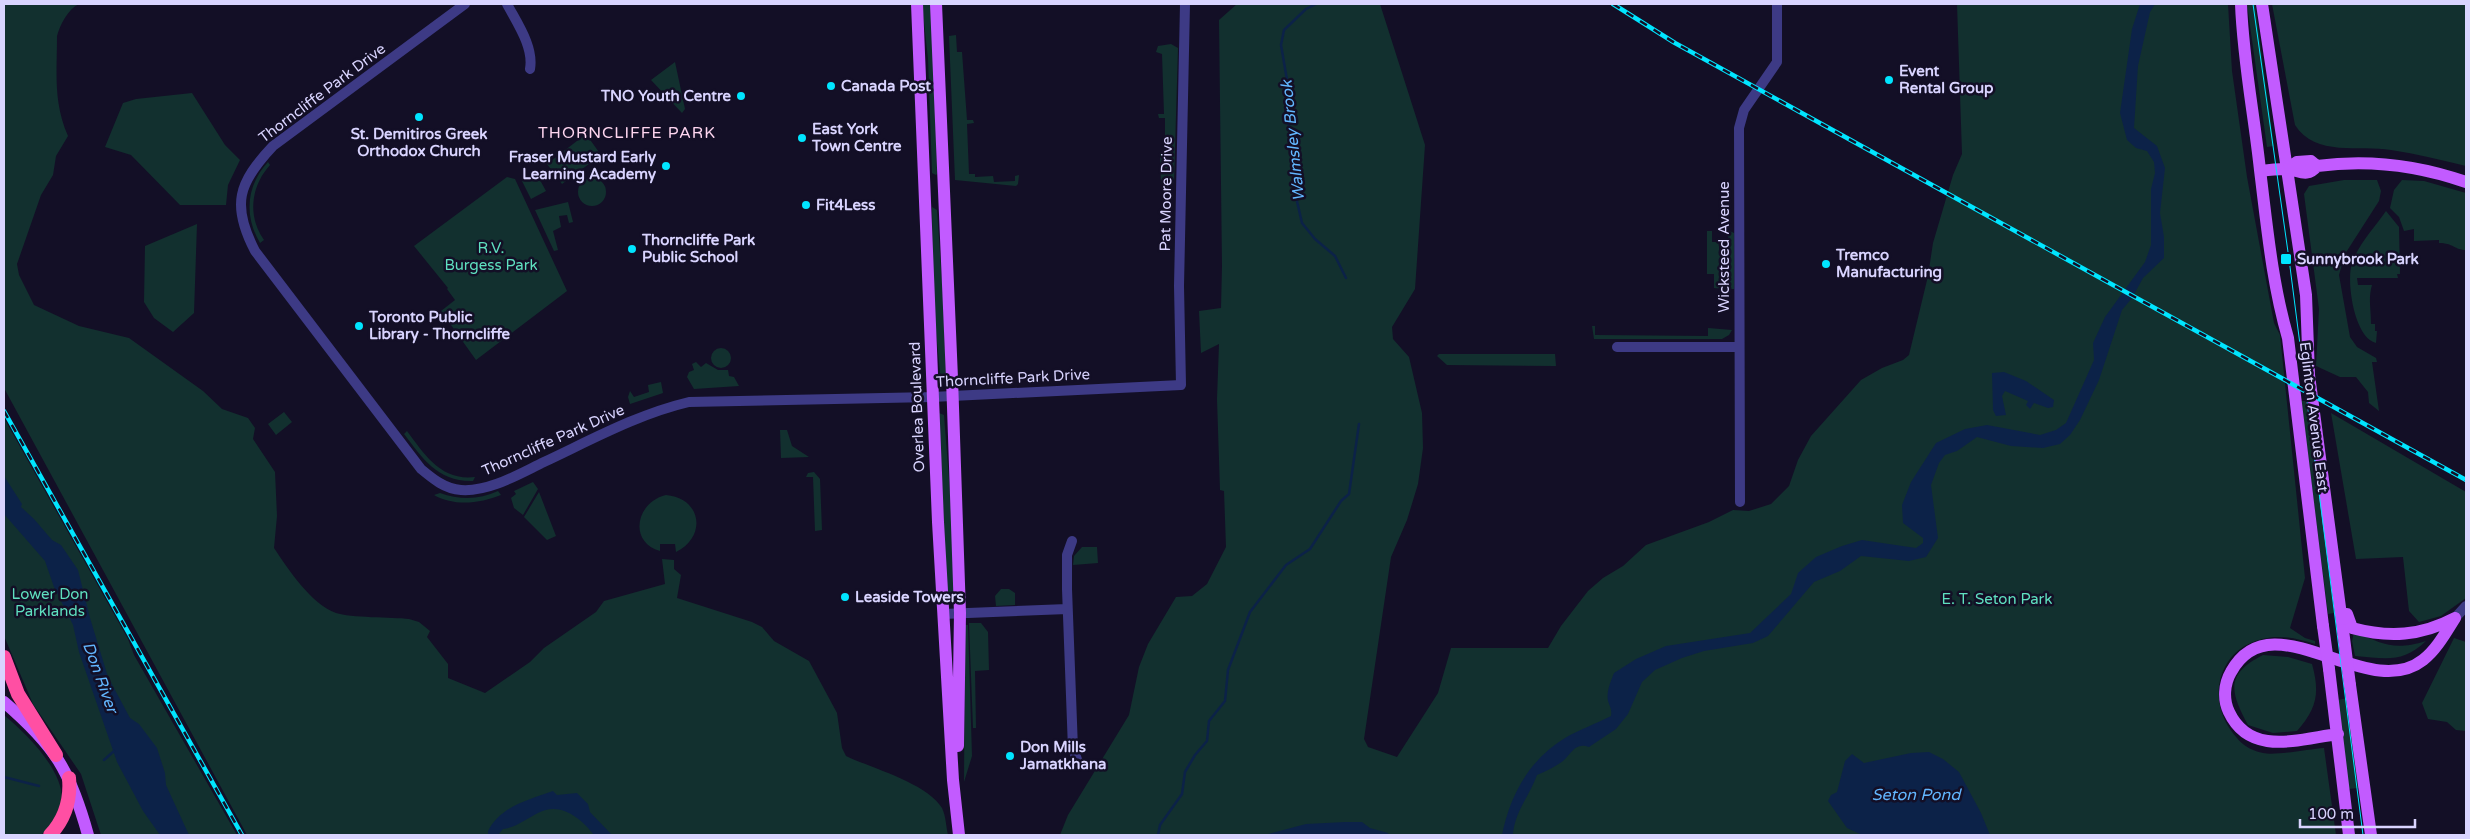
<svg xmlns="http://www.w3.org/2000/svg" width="2470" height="839" viewBox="0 0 2470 839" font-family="'Varela Round',sans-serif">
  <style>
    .green { fill: #12302f }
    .water { fill: #0c2248 }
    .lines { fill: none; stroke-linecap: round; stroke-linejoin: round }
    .stream { stroke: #0c2248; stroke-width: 2.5 }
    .minor { stroke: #3d3a85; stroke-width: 10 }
    .major { stroke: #c25bff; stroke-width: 12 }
    .highway { stroke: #ff4fa3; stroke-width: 14 }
    .tram { stroke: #00e5ff; stroke-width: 1 }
    .rail-casing { stroke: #00e5ff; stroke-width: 4.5 }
    .rail { stroke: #130f26; stroke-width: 2.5; stroke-dasharray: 8; stroke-linecap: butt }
    .major-bridge { stroke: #c25bff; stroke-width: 12 }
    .poi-dot { fill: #00e5ff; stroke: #130f26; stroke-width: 2 }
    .labels { text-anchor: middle; stroke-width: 5; stroke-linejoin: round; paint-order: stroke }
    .poi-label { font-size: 15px; font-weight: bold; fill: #d9d4ff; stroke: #130f26; text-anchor: start }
    .street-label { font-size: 15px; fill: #d9d4ff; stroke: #130f26 }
    .park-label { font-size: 15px; fill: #5fe0c0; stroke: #130f26 }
    .neighbourhood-label { font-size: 16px; letter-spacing: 1px; fill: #ffd6f0; stroke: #130f26 }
    .water-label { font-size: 16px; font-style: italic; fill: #62b6ff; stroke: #130f26 }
  </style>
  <rect width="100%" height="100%" fill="#130f26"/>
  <path class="green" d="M4,4H79C68,9 60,25 57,36C57,72 53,102 68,136L56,156L53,175L41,195L17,264L19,275L34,305L79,326L129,338L203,391L222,409L248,418L255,428L253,439L275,472L277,516L274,548C288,569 311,604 336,613C350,618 392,617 409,619L419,622L430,631L427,637L448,664V678L485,693L530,662L544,648L596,612L604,601L665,584L662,559L674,560V569L681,575L677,598L752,622L762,627L774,641L809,661L837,713L842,748L846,756C871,768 927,783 942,808C946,816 946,827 948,835H247L4,388Z
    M922,4H932L937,174L936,175L932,173L928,59Z
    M1237,4H1380L1425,145L1415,289L1392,327L1393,339L1409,357L1422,413L1423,448L1418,484L1407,520L1391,557L1364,739L1368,747L1397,757L1438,693L1451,648H1548L1561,626L1588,591L1603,578L1623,566L1646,545L1709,522L1733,510L1749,511L1771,504L1789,486L1798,460L1811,436L1861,380L1882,368L1903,360L1909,355L1928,276L1933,243L1953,175L1962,154L1957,4H2228L2232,71L2247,177L2274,323L2280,335L2305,578L2290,628L2305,638L2315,641V644C2298,639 2281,634 2262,639C2220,649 2207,695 2230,729C2240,743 2246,749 2263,753C2276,756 2309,749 2324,748L2336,835H1060L1068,815L1129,715L1139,667L1148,644L1176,597L1192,596L1207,584L1226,547L1224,491L1220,490L1217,399L1219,344L1201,353L1199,311L1221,308L1222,266L1219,20Z
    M2247,4H2255L2274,146L2267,147Z
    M2272,4H2466V166C2441,160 2417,154 2391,150C2360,145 2315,157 2295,125Z
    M956,35L957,52H962L967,120H973L974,123L967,124L969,174H975V177L993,176L994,182L1015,181V176L1019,175L1018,184L1016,186L955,180L949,36Z
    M1171,44L1178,48L1174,183L1166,187L1161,183L1160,154L1165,153V118H1159L1158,114H1164L1162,54L1156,52L1158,46Z
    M675,62L685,109L682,113L651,80Z
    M192,93L225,145L240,160L228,185L226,205H180L131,155L105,147L123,103L136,99Z
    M586,134L601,155L562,184L547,164Z
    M268,162L270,165C251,186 247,216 264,240L260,243C244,216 246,186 268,162Z
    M535,171L546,191L531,199L522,181Z
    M507,177L515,179L567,291L476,360L441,311L455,300L447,289L448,288L414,246Z
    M578 192a14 14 0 1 1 28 0a14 14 0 1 1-28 0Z
    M2344,180H2377L2381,191L2379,201L2345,254L2339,275L2350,337L2357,347L2376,358L2377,362H2372L2379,411L2369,403L2368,392L2356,377H2340L2316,366L2319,309L2304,194L2309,186Z
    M2402,180L2424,181L2466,193V250C2455,250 2453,243 2439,243V240L2414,241V229L2404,231L2399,217L2390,208L2394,190Z
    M568,202L573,222L569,223L567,215L559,216L561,227L553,231L558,250L554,251L535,210Z
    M932,207L937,210L943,296L946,375L943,376L940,373L933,299Z
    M2386,211L2399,227L2400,274H2397L2398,278H2357L2358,285H2372C2368,299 2371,308 2371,324H2375V331H2377L2376,343C2354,338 2346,281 2352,263C2358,245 2375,227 2386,211Z
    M197,224L194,313L173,332L154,318L144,302L145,246Z
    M1728,230L1734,233V289H1727V268L1722,257L1724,250H1728Z
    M1707,231H1712V242H1719V250H1722L1720,257L1725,268L1726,289L1714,288V274H1707Z
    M1592,326H1595V335L1708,336V328L1732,330L1729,335L1722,339H1594Z
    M711 358a10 10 0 1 1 20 0a10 10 0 1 1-20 0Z
    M1439,354H1555L1556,366L1447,365L1437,356Z
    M696,362L701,367L706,363L718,370H728L729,376L734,377L739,386L694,389L687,377L689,372L694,370L692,364Z
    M661,382L663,393L630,404L628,397L630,391L634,397L649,392L648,385Z
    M2301,401H2307L2334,613L2328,614Z
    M284,412L292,422L276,435L268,424Z
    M939,413L944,415L951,505L954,597L951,599H947Z
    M2331,413L2466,492V598L2441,616L2419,622L2409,611L2403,557L2356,559Z
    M4,418L128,639L134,655L237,835H101L81,774L33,704L4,636Z
    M780,430H787L792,446L809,457L781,458Z
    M407,431C425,455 441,481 475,477L473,481C438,482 423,459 404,434Z
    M814,472L820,479L822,530L815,531L813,477H806L808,473Z
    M533,482L538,489L523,515L514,508L511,498L516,494L514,491Z
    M498,491L501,495C481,503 455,507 434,495L440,493C460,500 479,500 498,491Z
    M539,492L556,536L547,540L524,517Z
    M666,495C702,498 707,537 676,552L675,544H660V551C628,542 636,502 666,495Z
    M1082,547H1097L1098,563L1073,565L1074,556Z
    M1001,589H1009L1015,593V605L996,606L995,596Z
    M969,623H981L988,632L989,670L975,671L976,728H973Z
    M965,625H968L972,756L964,782Z
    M2354,632C2384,644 2393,651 2426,641C2402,664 2385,658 2355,656L2352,641Z
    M2454,638L2466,642V731L2456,730L2447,722L2428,719L2422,703Z
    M2263,655L2288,657L2312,664C2320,693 2317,708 2297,731L2273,733L2248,725C2230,692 2225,674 2263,655Z
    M2347,698L2359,788L2348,789L2338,700Z
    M4,715C27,734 69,775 61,807C59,817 48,829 41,835H4Z"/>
  <path class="water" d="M2140,4H2155L2150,12L2138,66L2134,128L2157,146L2165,168L2160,213L2164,237V258L2143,278L2132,298L2122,310L2099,380L2080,420L2070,435L2060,444L2043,448L2011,446L1977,437L1957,451L1945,455L1939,463L1931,485L1938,538L1926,557L1909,561L1861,556L1840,571L1814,582L1768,636L1753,643L1704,651L1682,658L1655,670L1642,682L1628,714L1616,729L1589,747C1575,742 1572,753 1563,761C1555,767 1546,771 1537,775C1530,795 1514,813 1513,835H1502C1510,795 1529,760 1565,738C1580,729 1596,724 1611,716C1612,709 1610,707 1608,701C1606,692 1611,681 1614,673L1636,659L1666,646L1750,633L1791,594L1798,573L1816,557L1842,546L1862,540L1916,548L1923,543V538L1903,523L1902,505L1911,482L1936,443L1965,429L1987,425L2040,435L2056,430L2066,423L2094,360L2093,343L2105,317L2145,262L2151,245V189L2155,173L2154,162L2147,151L2136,148L2127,140L2120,113L2132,29Z
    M2004,372L2026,381L2054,400L2053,407L2048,408L2034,403L2030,409L2026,405L2028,401L2005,391L2002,396L2006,415L1996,416L1993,410L1992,373Z
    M4,476L22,504L21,507L34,519L52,540L61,545L78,570L90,618L108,677L130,718L139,724L157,748L165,773L166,785L189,835H160L143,811L117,762L79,652L73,625L54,587L45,561L4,514Z
    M1929,752L1943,759L1959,772L1981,813L1990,835H1862L1847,828L1828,801L1831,795L1837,792L1845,761L1852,754L1864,763L1911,753Z
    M553,791L557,795L577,793L588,804L590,812L612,835H594C581,818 560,801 538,813C526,819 517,827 503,829L498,835H488V831C501,806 528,800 553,791Z
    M1345,822H1362L1370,828L1388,833L1389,835H1264L1306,824Z"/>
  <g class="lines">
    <path class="stream" d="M1316,4L1306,9L1284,30L1281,45L1287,80V121L1295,142L1296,197L1302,223L1315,239L1335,256L1346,278
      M104,760L114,751
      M4,777L39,786
      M1158,835L1160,825L1182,794L1185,772L1195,755L1207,741L1209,721L1225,701L1228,670L1250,612L1286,565L1310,549L1341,501L1349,494L1359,424"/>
    <path class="minor" d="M465,4L273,146C238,183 231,205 255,251L421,469C433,479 445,489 461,490C489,492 519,474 544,462C591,440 638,414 689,402L932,397L1181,385L1179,286L1185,4
      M507,4C517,23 534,47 530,69
      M1617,347H1738
      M1740,502L1739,128L1744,110L1777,62V4
      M1072,541L1067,555V589L1073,749L1078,762
      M943,614L1067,609
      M2455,618L2466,606"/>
    <path class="major" d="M917,4L938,522L953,780L959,835
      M936,4L952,378L960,613L958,746
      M2241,4C2243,60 2254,114 2260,170C2267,226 2272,283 2288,338L2323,626
      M2262,4L2306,295L2309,375L2343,630
      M2287,169L2297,162L2311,161L2317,166
      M2261,171C2268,170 2277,169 2285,169C2298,169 2306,179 2317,166C2368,159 2417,165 2466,182
      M2347,614L2352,628C2389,638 2421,636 2455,618
      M2329,669L2349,835
      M2350,685L2371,835
      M4,702C55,746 70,770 88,835
      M2338,734C2299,739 2250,757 2229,712C2223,700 2224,684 2231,672C2272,597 2367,704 2423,660C2437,649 2446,632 2455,618"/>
    <path class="highway" d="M4,657L18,694L56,755
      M50,835C65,819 71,800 69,778"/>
    <path class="tram" d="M2253,4L2289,259L2363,835"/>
    <defs>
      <path id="rail" d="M1613,4L1675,43L2466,480
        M4,411L242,835"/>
    </defs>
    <use href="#rail" class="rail-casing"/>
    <use href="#rail" class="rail"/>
    <path class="major-bridge" d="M2323,626L2329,669
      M2343,630L2350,685"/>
  </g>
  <g class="poi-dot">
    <circle cx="1889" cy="80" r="5"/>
    <circle cx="831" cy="86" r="5"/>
    <circle cx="741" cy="96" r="5"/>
    <circle cx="419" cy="117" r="5"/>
    <circle cx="802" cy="138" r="5"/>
    <circle cx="666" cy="166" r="5"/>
    <circle cx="806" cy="205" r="5"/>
    <circle cx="632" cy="249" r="5"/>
    <rect x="2280" y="253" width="12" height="12" rx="2.5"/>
    <circle cx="1826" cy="264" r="5"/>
    <circle cx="359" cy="326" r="5"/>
    <circle cx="845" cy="597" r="5"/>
    <circle cx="1010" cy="756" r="5"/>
  </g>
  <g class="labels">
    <g class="poi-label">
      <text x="1899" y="76">Event<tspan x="1899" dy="17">Rental Group</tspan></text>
      <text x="841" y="91">Canada Post</text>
      <text x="731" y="101" text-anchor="end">TNO Youth Centre</text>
      <text x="812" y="134">East York<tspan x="812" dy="17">Town Centre</tspan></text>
      <text x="419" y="139" text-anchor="middle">St. Demitiros Greek<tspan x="419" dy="17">Orthodox Church</tspan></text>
      <text x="656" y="162" text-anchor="end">Fraser Mustard Early<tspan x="656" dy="17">Learning Academy</tspan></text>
      <text x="816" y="210">Fit4Less</text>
      <text x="642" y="245">Thorncliffe Park<tspan x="642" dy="17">Public School</tspan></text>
      <text x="1836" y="260">Tremco<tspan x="1836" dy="17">Manufacturing</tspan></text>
      <text x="2297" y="264">Sunnybrook Park</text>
      <text x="369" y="322">Toronto Public<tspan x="369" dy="17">Library - Thorncliffe</tspan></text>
      <text x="855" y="602">Leaside Towers</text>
      <text x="1020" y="752">Don Mills<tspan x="1020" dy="17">Jamatkhana</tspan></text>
    </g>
    <g class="street-label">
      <text transform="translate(322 93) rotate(-37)" y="5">Thorncliffe Park Drive</text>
      <text transform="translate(1166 194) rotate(-89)" y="5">Pat Moore Drive</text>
      <text transform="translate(1724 247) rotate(-90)" y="5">Wicksteed Avenue</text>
      <text transform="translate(1013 378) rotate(-3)" y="5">Thorncliffe Park Drive</text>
      <text transform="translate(917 407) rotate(-92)" y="5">Overlea Boulevard</text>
      <text transform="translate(2314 417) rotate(83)" y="5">Eglinton Avenue East</text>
      <text transform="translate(553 440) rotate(-24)" y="5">Thorncliffe Park Drive</text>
    </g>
    <g class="park-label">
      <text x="491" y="253">R.V.<tspan x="491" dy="17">Burgess Park</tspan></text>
      <text x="50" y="599">Lower Don<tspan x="50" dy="17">Parklands</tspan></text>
      <text x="1997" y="604">E. T. Seton Park</text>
    </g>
    <g class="neighbourhood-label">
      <text x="627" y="138">THORNCLIFFE PARK</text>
    </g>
    <g class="water-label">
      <text transform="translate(1292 141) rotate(-96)" y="6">Walmsley Brook</text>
      <text transform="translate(101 677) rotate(70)" y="6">Don River</text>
      <text x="1916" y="800">Seton Pond</text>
    </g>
  </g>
  <rect width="2470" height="839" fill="none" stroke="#d9d4ff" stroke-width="10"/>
  <path d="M2300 819v8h115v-8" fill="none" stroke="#d9d4ff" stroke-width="2.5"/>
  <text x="2308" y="819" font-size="15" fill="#d9d4ff" stroke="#130f26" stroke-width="4" paint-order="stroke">100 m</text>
</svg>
